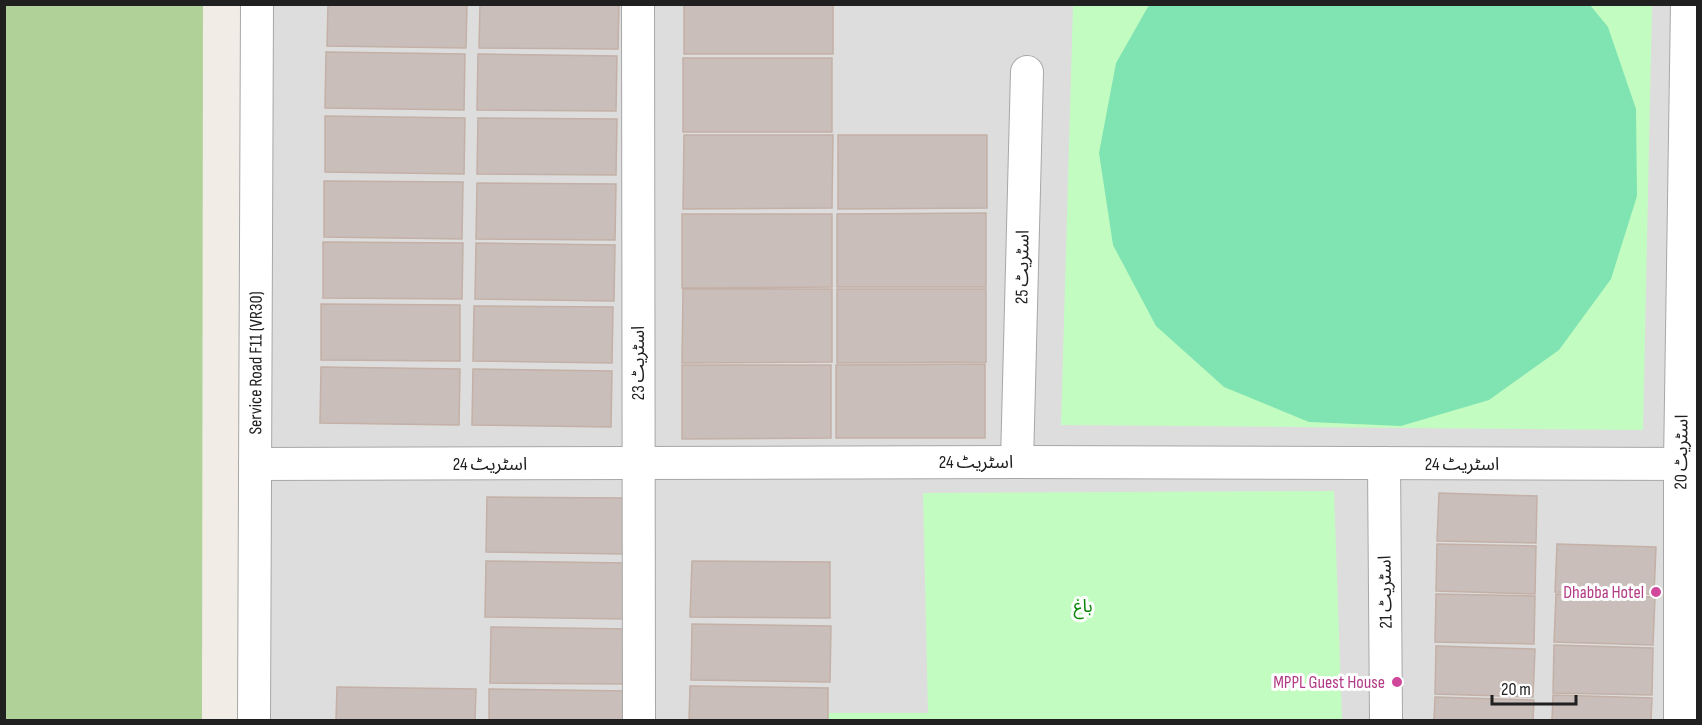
<svg xmlns="http://www.w3.org/2000/svg" width="1702" height="725" viewBox="0 0 1702 725" font-family="'Sofia Sans Condensed','Noto Sans Arabic',sans-serif">
  <style>
    .residential { fill: #dedddd }
    .forest { fill: #b0d298 }
    .park { fill: #c3fcc1 }
    .pitch { fill: #80e4b2 }
    .building { fill: #c9beb9; stroke: #c3b0a7; stroke-width: 1.5 }
    .lines { fill: none; stroke-linecap: round; stroke-linejoin: round }
    .minor-casing { stroke: #a7a7a7; stroke-width: 34 }
    .minor { stroke: #fff; stroke-width: 32 }
    .hotel-dot { fill: #d1479c; stroke: #fff; stroke-width: 2 }
    .labels { text-anchor: middle; stroke-width: 6; stroke-linejoin: round; paint-order: stroke }
    .street-label { font-size: 18px; fill: #202020; stroke: #fff }
    .hotel-label { font-size: 18px; fill: #b23c85; stroke: #fff; text-anchor: end }
    .park-label { font-size: 18px; fill: #098606; stroke: #fff }
  </style>
  <rect width="100%" height="100%" fill="#f1ece6"/>
  <path class="residential" d="M250,5H1697V720H253Z"/>
  <path class="forest" d="M4,5H203L202,720H5Z"/>
  <path class="park" d="M1073,5H1652L1643,430L1061,425Z
    M1334,491L1342,720H824V713H928L923,493Z"/>
  <path class="pitch" d="M1149,5H1590L1608,27L1636,109L1637,196L1611,279L1559,350L1489,400L1401,426L1309,422L1224,387L1156,326L1113,245L1099,153L1116,63Z"/>
  <path class="building" d="M328,4H467L466,48L327,46Z
    M480,4H619L618,49L479,48Z
    M684,4H833V54H684Z
    M326,52L465,54L464,110L325,108Z
    M478,54L617,56L616,111L477,110Z
    M683,58H832V132H683Z
    M325,116L465,118L464,174L325,172Z
    M478,118L617,119L616,175L477,174Z
    M684,135H833L832,208L683,209Z
    M838,135H987V208L838,209Z
    M324,181L463,182L462,239L324,237Z
    M477,183L616,184L615,240L476,239Z
    M986,213V287H837V214Z
    M682,214H832V287L682,288Z
    M323,242L463,243L462,299L323,298Z
    M476,243L615,245L614,301L475,299Z
    M683,289H832V362L682,363Z
    M837,289H986V362L837,363Z
    M321,304L460,305V361L321,360Z
    M474,306L613,307L612,363L473,361Z
    M985,364V438H836V365Z
    M682,365H831V438L682,439Z
    M321,367L460,369L459,425L320,423Z
    M473,369L612,371L611,427L472,425Z
    M1439,493L1537,496L1536,543L1437,541Z
    M487,497L626,498L625,554L486,552Z
    M1437,544L1536,546L1535,594L1436,591Z
    M1557,544L1656,547L1654,594L1555,592Z
    M486,561L625,563L624,619L485,617Z
    M692,561L830,562V618L690,617Z
    M1436,594L1535,596L1534,644L1435,642Z
    M1556,594L1655,597L1653,645L1554,642Z
    M692,624L831,626L830,682L691,680Z
    M491,627L630,629L629,684L490,683Z
    M1554,645L1653,648L1652,695L1553,693Z
    M1436,646L1535,649L1533,697L1435,694Z
    M690,686L828,688V720H689Z
    M337,687L476,689L475,720H336Z
    M489,689L628,691V720H489Z
    M1553,695L1652,698L1651,720H1552Z
    M1435,697L1534,700L1533,720H1434Z"/>
  <g class="lines">
    <defs>
      <g id="minor">
        <path d="M638,4L639,720"/>
        <path d="M1017,462L1027,72"/>
        <path d="M1384,463L1386,720"/>
        <path d="M255,464L1017,462L1698,464"/>
        <path id="s1" d="M254,720L257,4"/>
        <path d="M1680,720V464L1687,4"/>
      </g>
    </defs>
    <use href="#minor" class="minor-casing"/>
    <use href="#minor" class="minor"/>
  </g>
  <g class="hotel-dot">
    <circle cx="1656" cy="592" r="6"/>
    <circle cx="1397" cy="682" r="6"/>
  </g>
  <g class="labels">
    <g class="street-label">
      <text transform="translate(1022 267) rotate(-89)" y="6">اسٹریٹ 25</text>
      <text dy="6" stroke="none"><textPath href="#s1" startOffset="357">Service Road F11 (VR30)</textPath></text>
      <text transform="translate(638 363) rotate(-90)" y="6">اسٹریٹ 23</text>
      <text transform="translate(1681 452) rotate(-89)" y="6">اسٹریٹ 20</text>
      <text x="976" y="468">اسٹریٹ 24</text>
      <text x="490" y="470">اسٹریٹ 24</text>
      <text x="1462" y="470">اسٹریٹ 24</text>
      <text transform="translate(1385 592) rotate(-91)" y="6">اسٹریٹ 21</text>
    </g>
    <g class="hotel-label">
      <text x="1644" y="598">Dhabba Hotel</text>
      <text x="1385" y="688">MPPL Guest House</text>
    </g>
    <g class="park-label">
      <text x="1083" y="612">باغ</text>
    </g>
  </g>
  <rect width="1702" height="725" fill="none" stroke="#202020" stroke-width="12"/>
  <path d="M1492 695v9h84v-9" fill="none" stroke="#202020" stroke-width="3"/>
  <text x="1501" y="695" font-size="18" fill="#202020" stroke="#ffffff" stroke-width="4.5" paint-order="stroke">20 m</text>
</svg>
